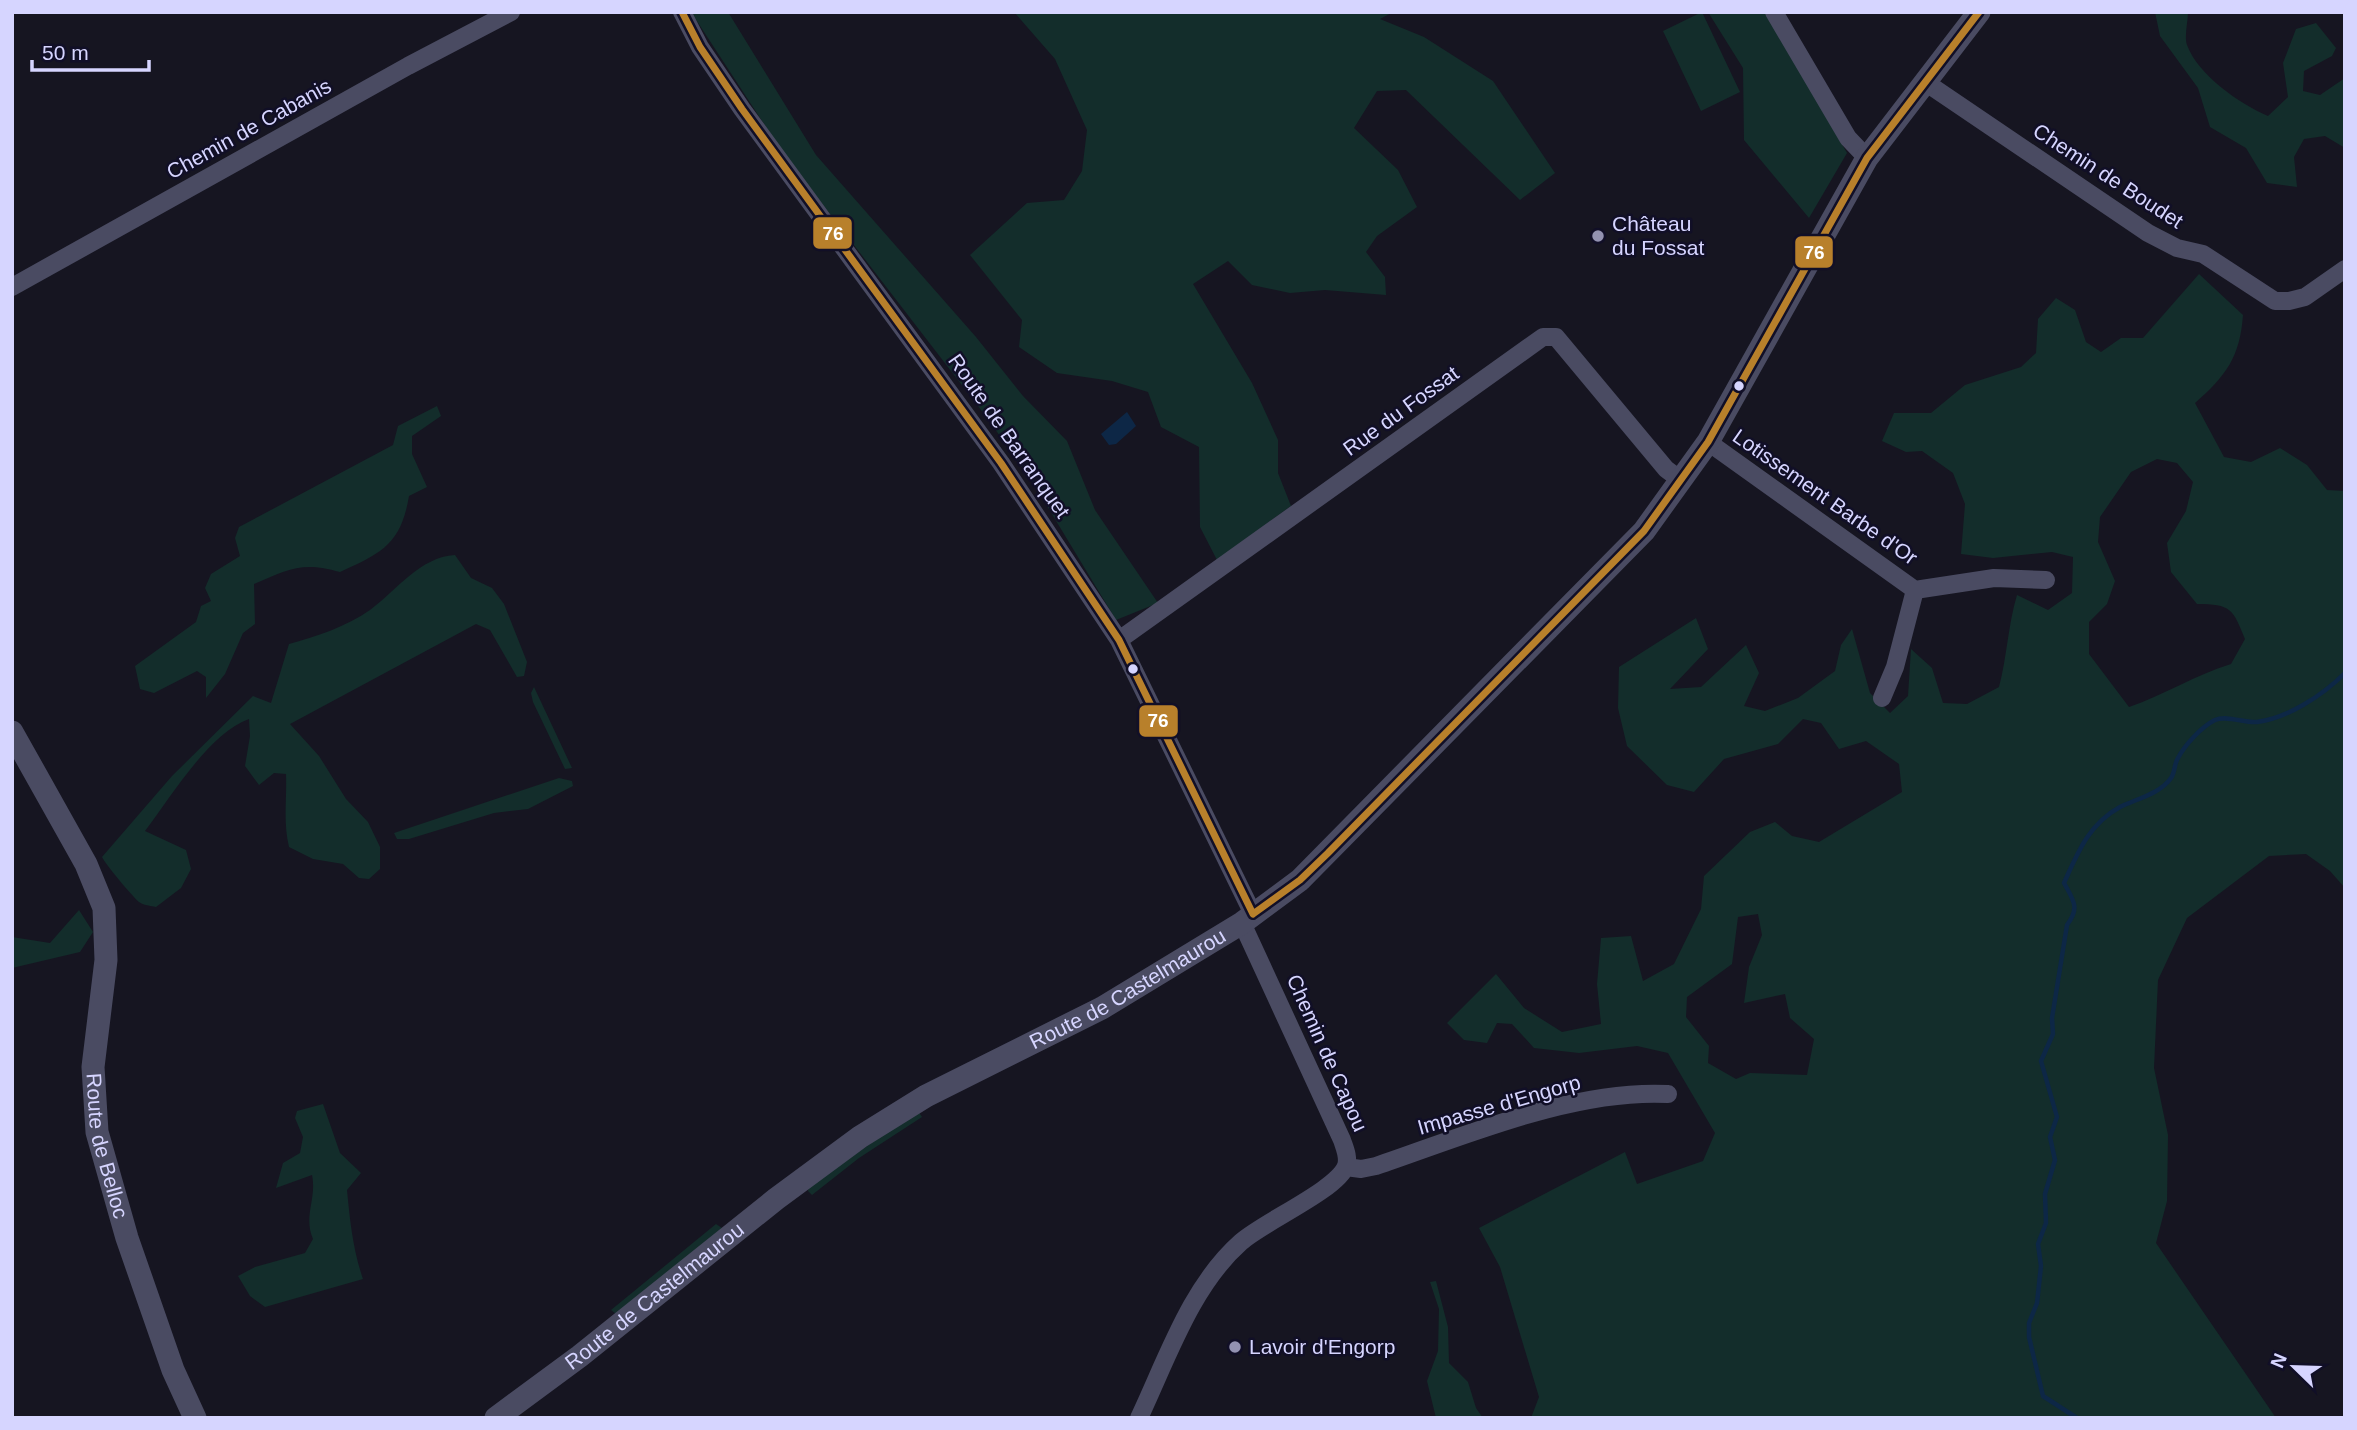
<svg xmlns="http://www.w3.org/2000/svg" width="2357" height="1430" viewBox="0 0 2357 1430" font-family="Helvetica,sans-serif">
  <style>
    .green { fill: #132d2b; fill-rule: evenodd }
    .water { fill: #0d2746 }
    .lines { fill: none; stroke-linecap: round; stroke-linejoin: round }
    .stream { stroke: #0d2746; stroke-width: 4.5 }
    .minor { stroke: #4a4b62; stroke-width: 18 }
    .tertiary { stroke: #4a4b62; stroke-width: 23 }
    .bus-1-casing { stroke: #110f27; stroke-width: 12 }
    .bus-1 { stroke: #b8802b; stroke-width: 7 }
    .poi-dot { fill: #9392b1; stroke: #110f27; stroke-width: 2.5 }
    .bus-dot { fill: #d6d5ff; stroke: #110f27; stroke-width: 2.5 }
    .labels { text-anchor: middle; stroke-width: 5; stroke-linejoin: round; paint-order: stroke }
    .street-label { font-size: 21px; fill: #d6d5ff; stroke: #110f27 }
    .poi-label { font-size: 21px; fill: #d6d5ff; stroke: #110f27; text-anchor: start }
    .line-badge { stroke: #110f27; stroke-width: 2.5 }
    .badge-label { font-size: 19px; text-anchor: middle; font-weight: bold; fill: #fff }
  </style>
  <rect width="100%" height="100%" fill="#161521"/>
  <path class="green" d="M691,12H728L816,155L976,337L1023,396L1067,441L1095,510L1158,603L1116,620L1035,486L988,419L783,153Z
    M1014,12H1393L1380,19L1424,37L1493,81L1555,173L1520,200L1406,90L1377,91L1354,128L1398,170L1417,207L1377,236L1366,252L1385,277L1386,295L1325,290L1290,293L1252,285L1228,261L1193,284L1252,383L1278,440V473L1291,506L1217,560L1200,527L1199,447L1161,427L1148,392L1112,381L1057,373L1019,347L1022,320L970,255L1027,203L1064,200L1082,171L1087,130L1055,59Z
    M1702,12L1740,92L1701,111L1663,31Z
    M1708,12H1766L1847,153L1809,218L1744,140L1743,68Z
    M2155,12H2188C2188,22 2184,36 2187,45C2198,75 2240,104 2268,116L2288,97L2283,63L2296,29L2316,23L2336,48L2332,56L2304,71L2303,91L2320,95L2345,78V148L2325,136L2304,139L2294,157L2297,187L2267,183L2246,148L2210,127L2198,88L2160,36Z
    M2199,274L2243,315C2240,357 2226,376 2195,403L2224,457L2251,462L2280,448L2307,465L2327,490L2345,491V888L2330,871L2306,854L2269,856L2187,918L2158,980L2154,1068L2168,1135L2167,1201L2156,1243L2276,1418H1531L1539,1397L1500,1267L1479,1228L1625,1152L1637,1184L1703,1161L1715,1133L1668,1053L1637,1046L1579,1053L1534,1048L1512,1024L1497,1023L1487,1043L1464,1040L1447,1023L1496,974L1524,1008L1562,1032L1601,1024L1597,984L1601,938L1631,936L1643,981L1674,964L1701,909L1704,876L1750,832L1775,822L1792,836L1819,842L1902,792L1899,764L1866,741L1839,749L1821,723L1803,719L1778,744L1724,759L1694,792L1667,785L1627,746L1618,708L1619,667L1696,618L1708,649L1670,689L1701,687L1746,645L1759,673L1744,706L1765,711L1798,698L1835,671L1841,645L1852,629L1870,693L1890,713L1908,696L1911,649L1932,668L1943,703L1967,704L1999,687C2007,657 2008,625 2017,595L2048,610L2072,593L2073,557L2052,552L1993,558L1961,554L1965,504L1953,473L1922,451L1906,452L1882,441L1894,413H1931L1965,385L2021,367L2036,353L2038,319L2056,298L2075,310L2086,342L2101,352L2121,338H2143ZM2157,459L2177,463L2193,482L2186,511L2167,543L2171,572L2197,604C2231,604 2233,609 2245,639L2231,664C2195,675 2164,695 2129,707L2089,654V622L2107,604L2115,581L2098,542L2100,517L2131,472ZM1758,914L1762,935L1749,967L1744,1003L1785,994L1790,1018L1814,1039L1807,1075L1750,1073L1736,1079L1708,1063L1709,1046L1686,1017L1687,997L1732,964L1738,917Z
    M437,406L441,416L412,436V454L427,487L409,496C401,544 382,553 340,572C303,561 288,569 254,584L255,624L243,633L225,674L206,698V677L197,671L154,693L140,689L135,666L196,622L201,606L211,601L205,588L211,574L240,556L235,538L239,527L393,445L398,426Z
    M455,555L471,578L492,588L504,604L527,662L524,676L517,677L490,630L476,624L290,724L319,756L346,799L368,822L380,847V869L369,879L359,878L343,864L313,859L289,847C283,822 287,800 286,774L274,773L259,785L245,766L250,736L249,719C209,733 171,797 145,831L186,850L191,869L181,888L156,907C151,906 143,905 139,902C133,897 105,864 102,857L172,776L253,696L271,703L289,644C317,636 346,627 370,610C397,590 420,557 455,555Z
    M534,687L572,768L565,769L533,702L531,693Z
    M559,778L572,781L573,786L528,809L494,813L409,839H397L394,833Z
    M79,910L93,932L80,952L12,968V937L50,943Z
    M323,1104L340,1153L361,1173L347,1190C350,1221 353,1250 363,1279L265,1307L250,1296L238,1276L255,1267L305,1253L313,1239C303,1216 317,1199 312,1175L276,1188L283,1163L300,1153L303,1137L295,1118L297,1111Z
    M918,1111L922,1117L859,1158L812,1195L808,1191L809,1186Z
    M716,1224L722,1228L616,1314L611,1310Z
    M1436,1281L1448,1327L1449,1363L1468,1382L1476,1408L1483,1418H1436L1427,1381L1438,1351L1439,1309L1430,1282Z"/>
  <path class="water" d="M1127,412L1136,426L1116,444L1109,445L1101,434Z"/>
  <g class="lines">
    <path class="stream" d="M2077,1418L2043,1396L2029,1337V1323L2037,1303L2041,1266L2038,1244L2046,1223L2045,1194L2055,1160L2050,1137L2057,1117L2041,1061L2053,1034L2052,1018L2067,925C2080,908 2074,901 2064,883C2078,852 2089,824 2120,807C2136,799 2160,794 2171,778C2175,773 2174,764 2178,758C2185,745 2201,727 2215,720C2227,715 2244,723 2257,722C2288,718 2323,695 2345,673"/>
    <path class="minor" d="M682,12L700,47L742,109L1001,463L1119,640L1253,914
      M1774,12L1848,138L1867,158
      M1925,82L2148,233L2177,248L2203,254L2275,301H2289L2305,297L2345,269
      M12,287L408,66L511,12
      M1708,442L1915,590L1994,578L2046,580
      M1119,640L1543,337H1556L1666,469L1682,481
      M1882,698L1895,667L1915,590
      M1346,1167L1361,1169L1376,1166C1465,1136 1573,1089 1668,1094
      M1139,1418C1167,1359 1191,1286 1241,1242C1263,1222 1337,1190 1346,1166C1349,1157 1345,1149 1342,1140L1242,923"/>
    <g class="tertiary">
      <path id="s1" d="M12,732L86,864L104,908L106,960L93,1067L97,1132L127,1238L173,1370L195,1418"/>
      <path id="s2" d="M496,1418L580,1356L776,1199L860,1137L926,1096L1102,1008L1242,923L1300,880L1644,531L1708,442L1867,158L1979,12"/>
    </g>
    <defs>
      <path id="bus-1" d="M682,12L700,47L742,109L1001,463L1119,640L1253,914
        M1253,914L1300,880L1328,853L1644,531L1708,442L1867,158L1979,12"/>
    </defs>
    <use href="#bus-1" class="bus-1-casing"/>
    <use href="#bus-1" class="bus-1"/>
  </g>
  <g class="poi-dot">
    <circle cx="1598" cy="236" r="7"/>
    <circle cx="1235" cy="1347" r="7"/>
  </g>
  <g class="bus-dot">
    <circle cx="1739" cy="386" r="6"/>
    <circle cx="1133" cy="669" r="6"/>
  </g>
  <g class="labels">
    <g class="street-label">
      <text transform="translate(249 129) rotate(-29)" y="7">Chemin de Cabanis</text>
      <text transform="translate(2108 176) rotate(33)" y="7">Chemin de Boudet</text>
      <text transform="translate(1401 411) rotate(-36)" y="7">Rue du Fossat</text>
      <text transform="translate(1009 436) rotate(55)" y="7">Route de Barranquet</text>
      <text transform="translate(1825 497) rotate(35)" y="7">Lotissement Barbe d'Or</text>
      <text dy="7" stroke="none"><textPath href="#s2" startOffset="766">Route de Castelmaurou</textPath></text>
      <text transform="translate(1327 1053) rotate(66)" y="7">Chemin de Capou</text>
      <text transform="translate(1499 1105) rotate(-16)" y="7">Impasse d'Engorp</text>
      <text dy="7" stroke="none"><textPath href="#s1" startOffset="439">Route de Belloc</textPath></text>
      <text dy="7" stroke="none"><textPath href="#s2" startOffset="200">Route de Castelmaurou</textPath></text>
    </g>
    <g class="poi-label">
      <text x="1612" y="231">Château<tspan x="1612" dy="24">du Fossat</tspan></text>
      <text x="1249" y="1354">Lavoir d'Engorp</text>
    </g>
  </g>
  <g class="line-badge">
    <rect x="812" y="216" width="41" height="34" rx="7" fill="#b8802b"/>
    <rect x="1794" y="235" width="40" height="34" rx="7" fill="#b8802b"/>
    <rect x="1138" y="704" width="41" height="34" rx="7" fill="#b8802b"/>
  </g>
  <g class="badge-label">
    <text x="833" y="240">76</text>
    <text x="1814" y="259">76</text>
    <text x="1158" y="727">76</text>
  </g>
  <rect width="2357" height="1430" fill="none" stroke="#d6d5ff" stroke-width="28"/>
  <g transform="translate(2294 1367) rotate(293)" stroke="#110f27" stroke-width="5" paint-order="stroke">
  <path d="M0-5L12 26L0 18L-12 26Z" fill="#d6d5ff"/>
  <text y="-10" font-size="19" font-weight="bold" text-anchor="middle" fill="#d6d5ff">N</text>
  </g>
  <path d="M32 60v10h117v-10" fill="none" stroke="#d6d5ff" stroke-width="3.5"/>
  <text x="42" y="60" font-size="21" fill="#d6d5ff" stroke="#110f27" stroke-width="5" paint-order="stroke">50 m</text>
</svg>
